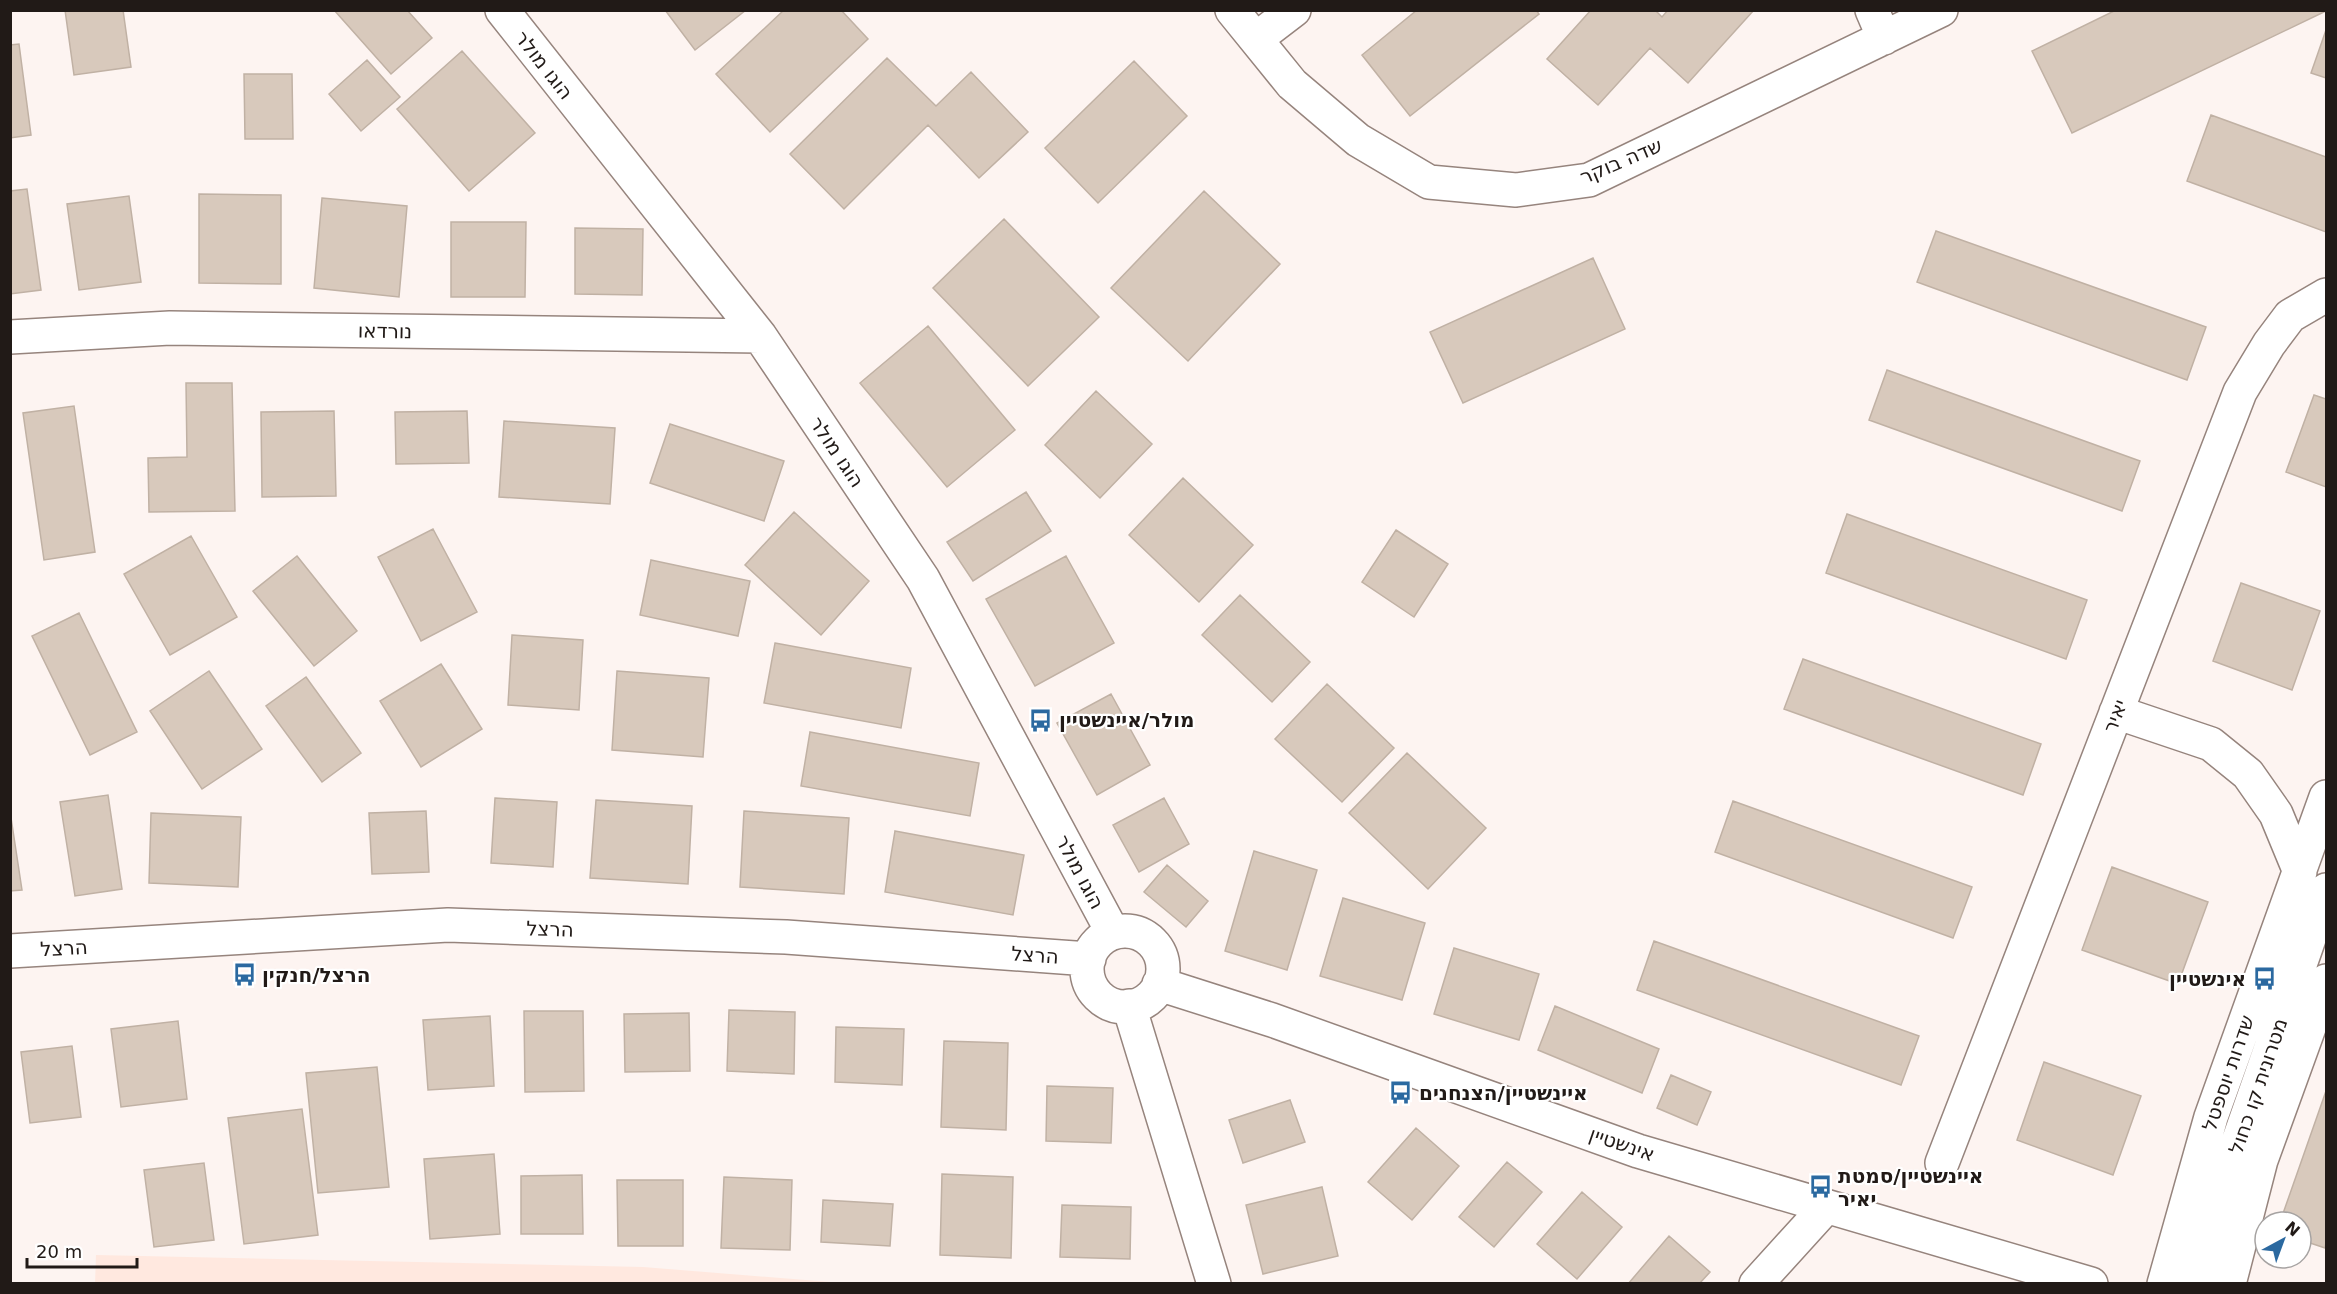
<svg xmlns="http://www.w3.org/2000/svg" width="2337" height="1294" viewBox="0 0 2337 1294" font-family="'DejaVu Sans',Heebo,sans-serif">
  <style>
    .built { fill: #ffe8df }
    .building { fill: #d8c9bc; stroke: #c0b1a4; stroke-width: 1.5 }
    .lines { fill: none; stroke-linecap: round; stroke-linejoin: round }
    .minor-casing { stroke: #96847d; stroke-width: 36 }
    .path { stroke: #918986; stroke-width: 4; stroke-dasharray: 6 3; stroke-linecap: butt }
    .minor { stroke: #fff; stroke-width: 33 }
    .labels { text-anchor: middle; stroke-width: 4.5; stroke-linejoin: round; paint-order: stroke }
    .street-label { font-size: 20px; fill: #211a17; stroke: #fff }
    .poi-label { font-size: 20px; font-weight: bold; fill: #211a17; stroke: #fff; text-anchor: start }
  </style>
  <rect width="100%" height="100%" fill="#fdf4f1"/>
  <path class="built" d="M96,1255L643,1267L843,1283L95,1284Z"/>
  <path class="building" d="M65,10H123L131,67L74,75Z
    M334,10H407L432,38L391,74Z
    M665,10H746L695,50Z
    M784,10H841L868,39L770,132L716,74Z
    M1417,10H1536L1539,14L1410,116L1362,55Z
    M1591,10H1655L1662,17L1668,10H1754L1688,83L1650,48L1598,105L1547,59Z
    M2116,10H2326V11L2072,133L2032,51Z
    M2326,30V78L2311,73Z
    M19,44L31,135L10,138V45Z
    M462,51L535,133L469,191L397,109Z
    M887,58L936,106L971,72L1028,132L979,178L928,125L844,209L790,154Z
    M367,60L400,97L361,131L329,94Z
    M1134,61L1187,116L1098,203L1045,148Z
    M244,74H292L293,139H245Z
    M2211,115L2326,157V232L2187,181Z
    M27,189L41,290L10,294V191Z
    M1204,191L1280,264L1188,361L1111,288Z
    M199,194L281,195V284L199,283Z
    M129,196L141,282L79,290L67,204Z
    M322,198L407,206L399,297L314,288Z
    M1004,219L1099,317L1028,386L933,288Z
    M451,222H526L525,297H451Z
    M575,228L643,229L642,295L575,294Z
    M1936,231L2206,327L2187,380L1917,282Z
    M1593,258L1625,329L1463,403L1430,332Z
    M928,326L1015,430L947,487L860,383Z
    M1887,370L2140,461L2122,511L1869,420Z
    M186,383H232L235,511L149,512L148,458L187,457Z
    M1096,391L1152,444L1100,498L1045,445Z
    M2314,395L2326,399V487L2286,472Z
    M74,406L95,552L44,560L23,413Z
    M334,411L336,496L262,497L261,412Z
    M467,411L469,463L396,464L395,412Z
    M504,421L615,428L610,504L499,497Z
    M670,424L784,461L764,521L650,483Z
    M1183,478L1253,545L1199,602L1129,535Z
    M1026,492L1051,531L973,581L947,542Z
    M794,512L869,581L821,635L745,565Z
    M1847,514L2087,600L2066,659L1826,573Z
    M433,529L477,612L421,641L378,557Z
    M1396,530L1448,564L1414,617L1362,582Z
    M191,536L237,617L170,655L124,574Z
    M297,556L357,631L314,666L253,591Z
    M1066,556L1114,643L1035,686L986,599Z
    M651,560L750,581L738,636L640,615Z
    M2241,583L2320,611L2292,690L2213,661Z
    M1240,595L1310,662L1272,702L1202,635Z
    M79,613L137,732L90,755L32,636Z
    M512,635L583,640L579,710L508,705Z
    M775,643L911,668L901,728L764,703Z
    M1803,659L2041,744L2023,795L1784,709Z
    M441,664L482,729L421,767L380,701Z
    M209,671L262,749L202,789L150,711Z
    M617,671L709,678L703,757L612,750Z
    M306,677L361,753L322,782L266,706Z
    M1327,684L1394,748L1342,802L1275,739Z
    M1111,694L1150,765L1097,795L1057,723Z
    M810,732L979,763L970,816L801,786Z
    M1407,753L1486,828L1428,889L1349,813Z
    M108,795L122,889L75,896L60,802Z
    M495,798L557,802L553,867L491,863Z
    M1164,798L1189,844L1139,872L1113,825Z
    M596,800L692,806L688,884L590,878Z
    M1733,801L1972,887L1953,938L1715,852Z
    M10,811L22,890L10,891Z
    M426,811L429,872L372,874L369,813Z
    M744,811L849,818L844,894L740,887Z
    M151,813L241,817L238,887L149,883Z
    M895,831L1024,855L1013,915L885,892Z
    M1254,851L1317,870L1287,970L1225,951Z
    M1167,865L1208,901L1186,927L1144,892Z
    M2112,867L2208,902L2178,984L2082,950Z
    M1343,898L1425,923L1402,1000L1320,976Z
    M1654,941L1919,1036L1901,1085L1637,990Z
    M1454,948L1539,974L1519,1040L1434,1014Z
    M1555,1006L1659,1049L1642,1093L1538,1050Z
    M729,1010L795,1012L794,1074L727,1071Z
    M524,1011H583L584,1091L525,1092Z
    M689,1013L690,1071L625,1072L624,1014Z
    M490,1016L494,1086L428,1090L423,1020Z
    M178,1021L187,1099L121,1107L111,1029Z
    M836,1027L904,1029L902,1085L835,1082Z
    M944,1041L1008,1043L1006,1130L941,1127Z
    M72,1046L81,1117L30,1123L21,1052Z
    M2044,1062L2141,1096L2113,1175L2017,1140Z
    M377,1067L389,1187L318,1193L306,1073Z
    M1671,1075L1711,1092L1697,1125L1657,1108Z
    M1047,1086L1113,1088L1111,1143L1046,1141Z
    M2326,1091V1243L2325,1248L2301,1240V1222H2280Z
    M1290,1100L1305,1142L1243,1163L1229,1120Z
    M302,1109L318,1235L244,1244L228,1118Z
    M1416,1128L1459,1166L1412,1220L1368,1182Z
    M494,1154L500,1234L430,1239L424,1159Z
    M1507,1162L1542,1192L1494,1247L1459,1217Z
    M204,1163L214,1240L154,1247L144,1170Z
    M942,1174L1013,1177L1011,1258L940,1255Z
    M582,1175L583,1234H521V1176Z
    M724,1177L792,1180L790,1250L721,1248Z
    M617,1180H683V1246H618Z
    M1322,1187L1338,1256L1263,1274L1246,1205Z
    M1582,1192L1622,1227L1577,1279L1537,1244Z
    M823,1200L893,1204L890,1246L821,1242Z
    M1062,1205L1131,1207L1130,1259L1060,1257Z
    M1669,1236L1710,1272L1699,1284H1628Z"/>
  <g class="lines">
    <defs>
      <path id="minor" d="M502,10L760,336L923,579L1113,933
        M1232,10L1292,84L1358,140L1429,182L1516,190L1589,180L1941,10
        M1872,10L1884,38
        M1256,39L1294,10
        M10,337L170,328L760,336
        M2116,712L2211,744L2248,774L2276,814L2300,872
        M1087 969a38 38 0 1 1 76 0a38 38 0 1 1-76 0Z
        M10,951L448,925L786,937L1089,959
        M1159,984L1272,1020L1638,1151L2091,1284
        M1129,1006L1214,1284
        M1942,1163L2240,392L2269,344L2290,316L2326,295
        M1756,1284L1826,1207
        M2164,1284L2211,1117L2326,797
        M2196,1284L2235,1151L2326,890
        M2229,1284L2261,1160L2326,981"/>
    </defs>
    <use href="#minor" class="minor-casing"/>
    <path class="path" d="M1417,1284H1463"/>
    <use href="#minor" class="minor"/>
  </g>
  <defs>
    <symbol id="bus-bare" viewBox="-9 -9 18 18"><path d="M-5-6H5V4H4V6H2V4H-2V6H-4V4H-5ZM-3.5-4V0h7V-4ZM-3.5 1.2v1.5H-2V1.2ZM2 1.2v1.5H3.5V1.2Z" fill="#2b69a0" stroke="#fff" stroke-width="2.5" paint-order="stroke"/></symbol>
  </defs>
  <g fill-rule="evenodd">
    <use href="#bus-bare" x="1024" y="704" width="33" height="33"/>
    <use href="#bus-bare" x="228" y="958" width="33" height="33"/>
    <use href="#bus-bare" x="2248" y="962" width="33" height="33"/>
    <use href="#bus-bare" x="1384" y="1076" width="33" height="33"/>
    <use href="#bus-bare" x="1804" y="1170" width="33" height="33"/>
  </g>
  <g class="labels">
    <g class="street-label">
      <text transform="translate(544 65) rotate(52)" y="7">הוגו מולר</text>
      <text transform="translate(1621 161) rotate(-23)" y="7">שדה בוקר</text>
      <text transform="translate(385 331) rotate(1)" y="7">נורדאו</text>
      <text transform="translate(837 452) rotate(56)" y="7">הוגו מולר</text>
      <text transform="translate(2115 716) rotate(-69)" y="7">יאיר</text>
      <text transform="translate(1080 872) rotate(62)" y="7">הוגו מולר</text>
      <text transform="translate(550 929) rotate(2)" y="7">הרצל</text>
      <text transform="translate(64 948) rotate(-3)" y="7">הרצל</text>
      <text transform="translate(1035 955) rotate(4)" y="7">הרצל</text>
      <text transform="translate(2228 1073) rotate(-71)" y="7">שדרות יוספטל</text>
      <text transform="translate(2258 1086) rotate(-71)" y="7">מטרונית קו כחול</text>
      <text transform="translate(1622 1144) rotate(19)" y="7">אינשטיין</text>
    </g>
    <g class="poi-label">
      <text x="1059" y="727">מולר/איינשטיין</text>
      <text x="262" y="982">הרצל/חנקין</text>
      <text x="2246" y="986" text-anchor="end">אינשטיין</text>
      <text x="1419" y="1100">איינשטיין/הצנחנים</text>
      <text x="1838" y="1183">איינשטיין/סמטת<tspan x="1838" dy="23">יאיר</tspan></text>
    </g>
  </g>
  <rect width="2337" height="1294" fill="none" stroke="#211a17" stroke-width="24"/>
  <g transform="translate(2283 1240) rotate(41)"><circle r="28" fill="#ffffff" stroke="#a6a3a2" stroke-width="1.5"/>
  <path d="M0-4.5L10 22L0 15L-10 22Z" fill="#2b69a0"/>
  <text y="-9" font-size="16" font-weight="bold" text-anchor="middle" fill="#211a17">N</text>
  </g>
  <path d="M27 1258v9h110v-9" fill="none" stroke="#211a17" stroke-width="3"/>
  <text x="36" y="1258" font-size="18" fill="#211a17" stroke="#ffffff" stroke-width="4.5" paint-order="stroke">20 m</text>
</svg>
